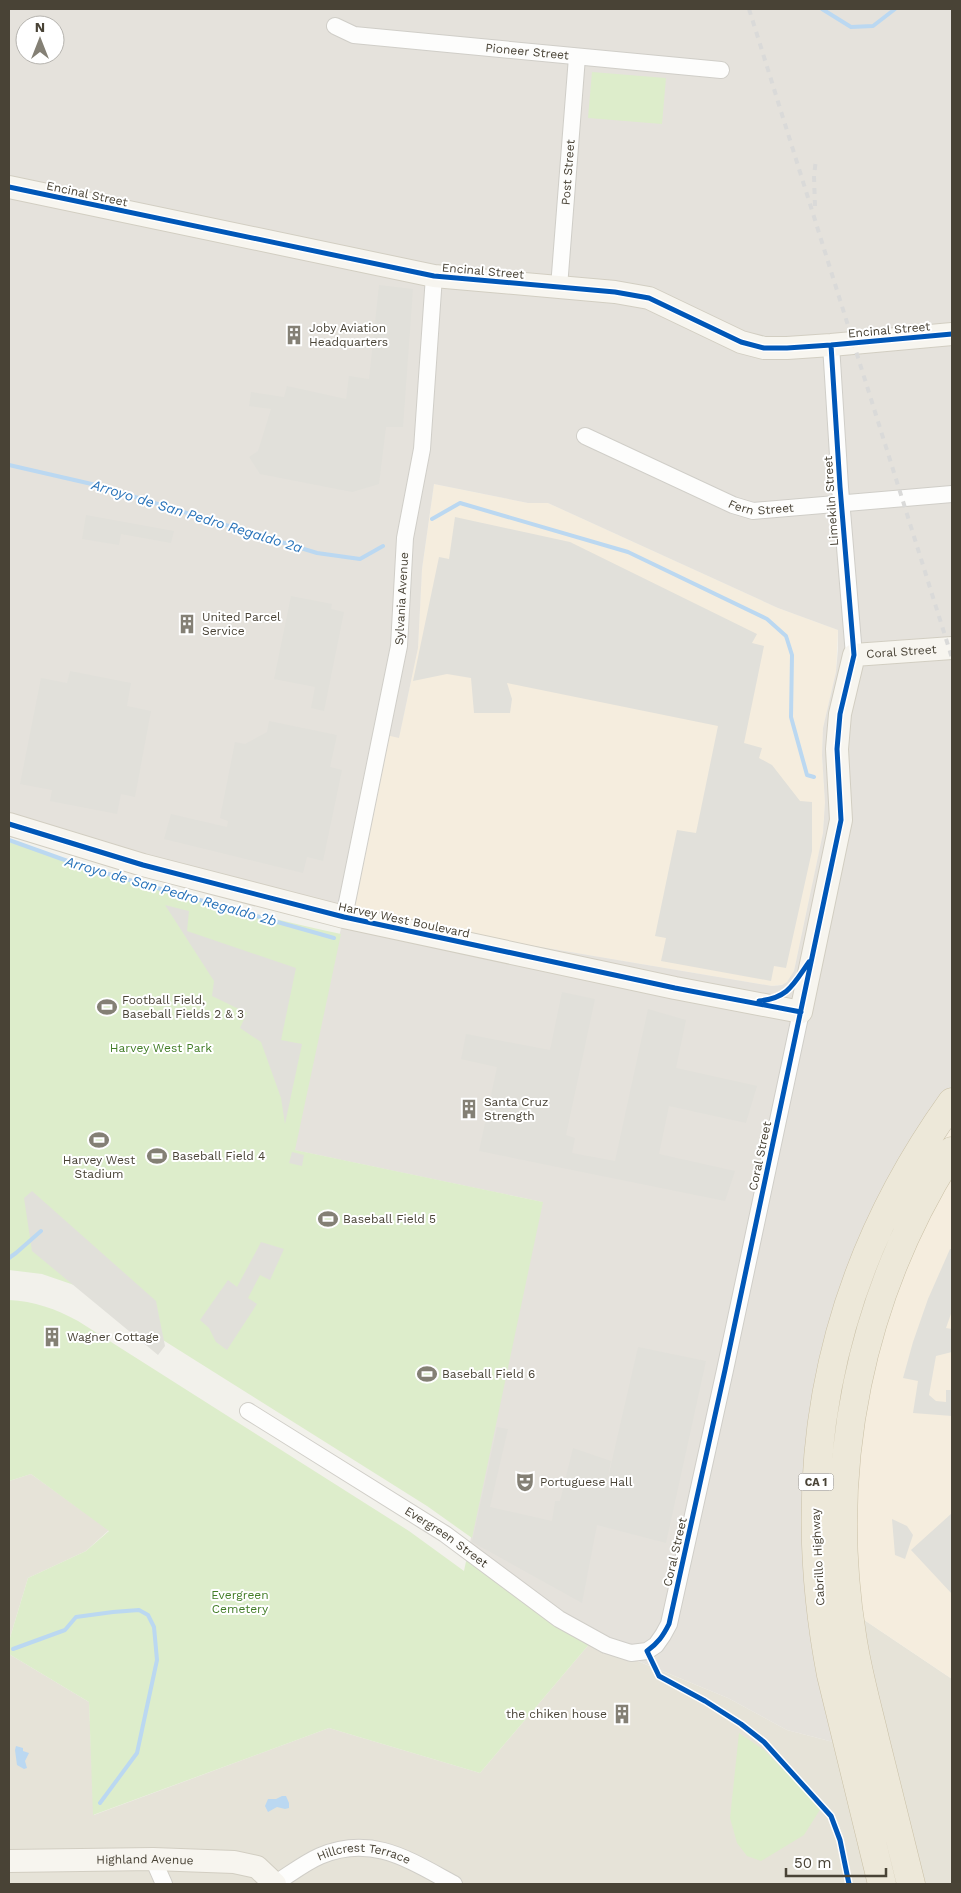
<svg xmlns="http://www.w3.org/2000/svg" width="961" height="1893" viewBox="0 0 961 1893" font-family="'Work Sans',sans-serif">
  <style>
    .residential { fill: #e6e3d8 }
    .commercial { fill: #f5edde }
    .industrial { fill: #e5e2dc; fill-rule: evenodd }
    .green { fill: #ddedcb }
    .parking { fill: #e1e0da }
    .water { fill: #bbd8f1 }
    .lines { fill: none; stroke-linecap: round; stroke-linejoin: round }
    .stream { stroke: #bbd8f1; stroke-width: 4 }
    .street-casing { stroke: #d0cec8; stroke-width: 18 }
    .secondary-casing { stroke: #d2cec2; stroke-width: 24 }
    .highway-casing { stroke: #cac0a6; stroke-width: 29 }
    .street { stroke: #fdfdfc; stroke-width: 16 }
    .secondary { stroke: #f7f5ef; stroke-width: 22 }
    .highway { stroke: #ede8d9; stroke-width: 28 }
    .rail { stroke: #dadad9; stroke-width: 4; stroke-dasharray: 6 6; stroke-linecap: butt }
    .cycleway-casing { stroke: #fff; stroke-width: 8 }
    .cycleway { stroke: #0057b8; stroke-width: 5 }
    .labels { text-anchor: middle; stroke-width: 4; stroke-linejoin: round; paint-order: stroke }
    .shield { fill: #fff; stroke: #807b72; stroke-width: 1 }
    .shield-label { font-size: 11px; font-weight: bold; fill: #494336 }
    .street-label { font-size: 12px; fill: #494336; stroke: #fff }
    .poi-label { font-size: 12px; fill: #494336; stroke: #fff; text-anchor: start }
    .park-label { font-size: 12px; fill: #427d27; stroke: #fff }
    .water-label { font-size: 14px; font-style: italic; fill: #2a74ba; stroke: #fff }
  </style>
  <rect width="100%" height="100%" fill="#f2f1eb"/>
  <path class="residential" d="M31,1474L109,1530L86,1551L28,1578L9,1641V1481Z
    M833,1599L952,1679V1884H9V1654L89,1702L94,1815L329,1728L480,1773L591,1642L728,1698L787,1730L864,1750L844,1671Z"/>
  <path class="commercial" d="M434,484L528,503H548L778,608L838,630L836,672L823,728L822,755L825,802L823,833L794,971L791,977L785,984L772,986L344,914L381,734L399,737L418,648L422,569Z
    M952,1127V1679L833,1599L829,1512L835,1429L841,1393L859,1318L885,1250L900,1216L916,1186Z"/>
  <path class="industrial" d="M9,9H952V1127L916,1186L900,1216L871,1284L859,1318L849,1355L835,1429L829,1512L833,1599L844,1671L864,1750L787,1730L728,1698L582,1638L468,1552L542,1202L294,1150L344,914L9,837ZM25,25H55V55H25ZM434,484L528,503H548L778,608L838,630V649L836,672L823,728L822,755L825,802L823,833L794,971L787,982L782,985L772,986L345,914L382,734L399,738L418,648L422,569Z"/>
  <path class="green" d="M592,72L666,78L662,124L588,118Z
    M9,842C119,875 228,910 341,934L295,1150L543,1202L472,1538L427,1506L77,1286L42,1274L9,1270Z
    M9,1300C34,1301 56,1309 78,1321L409,1531L464,1571L468,1552L591,1642L480,1773L329,1728L93,1815L89,1702L9,1654V1641L28,1578L86,1551L109,1531L31,1474L9,1481Z
    M739,1733L764,1750L821,1808L804,1835L761,1861L747,1856L737,1843L730,1818Z"/>
  <path class="parking" d="M379,285L413,289L403,427H386L379,484L352,492L260,474L249,457L258,451L271,409L249,406L251,392L284,397L287,386L346,399L349,376L369,379Z
    M86,515L174,531L171,543L121,534L119,545L82,539Z
    M455,517L570,542L757,634L752,643L764,646L744,743L762,748L759,758L772,765L800,801L812,802V851L786,968L774,966L771,981L661,961L666,938L655,936L677,830L696,833L718,726L507,683L512,699L510,713H474L471,678L447,674L413,681L439,557L449,559Z
    M291,596L332,604L331,609L344,612L324,711L311,708L315,687L274,679Z
    M70,671L131,683L127,706L151,711L135,797L121,794L117,814L50,801L52,790L20,784L41,678L67,683Z
    M269,721L337,735L330,767L342,770L323,861L307,857L303,873L164,839L171,814L227,827L228,821L220,818L235,742L245,744L267,732Z
    M165,905L189,911L187,931L296,968L281,1040L302,1044L285,1124L281,1098L261,1042L240,1028L247,1013L212,996L214,981Z
    M562,992L595,999L566,1135L575,1138L572,1153L615,1161L648,1009L686,1020L676,1068L757,1086L746,1123L669,1106L659,1154L735,1171L725,1201L479,1151L497,1067L461,1059L466,1034L550,1050Z
    M292,1152L304,1155L302,1166L289,1163Z
    M32,1191L156,1301L165,1346L158,1355L32,1251L24,1198Z
    M261,1242L284,1249L270,1280L260,1275L248,1298L257,1304L227,1350L216,1342L209,1328L200,1320L228,1280L237,1287Z
    M950,1249H952V1311L946,1328L952,1329V1352L936,1356L929,1395L936,1401L946,1402V1390H952V1416L913,1413L918,1381L903,1378L913,1342L928,1299Z
    M638,1347L706,1361L666,1543L597,1525L582,1603L472,1542L497,1427L508,1429L490,1507L552,1521L555,1501H560L573,1448L611,1461L607,1482Z
    M952,1513V1594L911,1550Z
    M892,1519L907,1526L913,1535L905,1559L895,1555Z"/>
  <path class="water" d="M16,1746L23,1748V1751L29,1753L25,1761L27,1768L24,1769L17,1765L15,1750Z
    M282,1796H286L289,1803V1808L285,1809L277,1807L268,1812L265,1806L268,1799H276Z"/>
  <g class="lines">
    <path class="stream" d="M822,9L851,27L873,26L895,9
      M9,465L96,485L317,553L360,559L383,546
      M432,519L460,503L628,552L767,619L786,636L792,655L791,717L807,775L814,777
      M9,840L87,868L334,938
      M9,1258L16,1253L41,1231
      M13,1649L65,1630L76,1617L113,1612L139,1610L148,1615L154,1627L157,1660L137,1753L100,1803"/>
    <defs>
      <g id="street">
        <path id="s1" d="M335,26L354,35L721,70"/>
        <path id="s2" d="M559,287L577,57"/>
        <path d="M831,345L840,487L854,655"/>
        <path id="s3" d="M585,436L733,505L753,511L952,494"/>
        <path id="s4" d="M344,917L399,646L405,538L422,449L434,276"/>
        <path id="s5" d="M248,1411L445,1534L559,1619L606,1645L631,1653L647,1651L656,1645L663,1635L669,1624L725,1370L801,1012"/>
        <path d="M153,1859L164,1884"/>
        <path id="s6" d="M274,1884C289,1875 304,1863 320,1856C372,1834 409,1860 454,1884"/>
      </g>
      <g id="secondary">
        <path d="M9,187L434,276L615,292L649,298L741,342L764,348H787L831,345L952,334"/>
        <path id="s7" d="M9,824L143,865L344,917L675,988L801,1012L841,820L837,749L840,714L854,655L952,648"/>
        <path id="s8" d="M9,1861L153,1859L234,1862L257,1867L275,1884"/>
      </g>
      <path id="highway" d="M882,1884L831,1675C791,1467 828,1275 952,1102
        M911,1884C899,1836 887,1788 875,1739C867,1705 857,1670 852,1635C825,1467 860,1295 952,1151"/>
    </defs>
    <use href="#street" class="street-casing"/>
    <use href="#secondary" class="secondary-casing"/>
    <use href="#highway" class="highway-casing"/>
    <use href="#street" class="street"/>
    <use href="#secondary" class="secondary"/>
    <use href="#highway" class="highway"/>
    <path class="rail" d="M749,9L952,658
      M815,206L814,176L816,159"/>
    <defs>
      <path id="cycleway" d="M9,187L434,276L615,292L649,298L741,342L764,348H787L831,345L952,334
        M831,345L840,487L854,655L840,714L837,749L841,820L725,1370L669,1624C663,1636 658,1643 647,1651L659,1676L705,1701L741,1724L764,1742L831,1816L840,1840L849,1884
        M9,824L143,865L344,917L675,988L801,1012
        M759,1001C789,998 794,983 809,962"/>
    </defs>
    <use href="#cycleway" class="cycleway-casing"/>
    <use href="#cycleway" class="cycleway"/>
  </g>
  <defs>
    <symbol id="building-bare" viewBox="-9 -9 18 18"><path d="M-4-6H4V6H1V3H-1V6H-4ZM-2.5-4.3h1.7v1.8h-1.7ZM.8-4.3h1.7v1.8H.8ZM-2.5-1h1.7V.8h-1.7ZM.8-1h1.7V.8H.8Z" fill="#848075" stroke="#fff" stroke-width="2.5" paint-order="stroke"/></symbol>
    <symbol id="stadium-bare" viewBox="-9 -9 18 18"><path d="M0-5a6.5 5 0 1 0 0 10a6.5 5 0 1 0 0-10ZM-3.5-1.8h7v3.6h-7Z" fill="#848075" stroke="#fff" stroke-width="2.5" paint-order="stroke"/></symbol>
    <symbol id="theatre-bare" viewBox="-9 -9 18 18"><path d="M-5-5.5Q0-4 5-5.5V0Q5 5 0 6Q-5 5-5 0ZM-3.3-2.5H-1v1.5H-3.3ZM1-2.5H3.3v1.5H1ZM-2.8 1Q0 5.5 2.8 1Z" fill="#848075" stroke="#fff" stroke-width="2.5" paint-order="stroke"/></symbol>
  </defs>
  <g fill-rule="evenodd">
    <use href="#building-bare" x="280" y="321" width="28" height="28"/>
    <use href="#building-bare" x="173" y="610" width="28" height="28"/>
    <use href="#stadium-bare" x="93" y="993" width="28" height="28"/>
    <use href="#building-bare" x="455" y="1095" width="28" height="28"/>
    <use href="#stadium-bare" x="85" y="1126" width="28" height="28"/>
    <use href="#stadium-bare" x="143" y="1142" width="28" height="28"/>
    <use href="#stadium-bare" x="314" y="1205" width="28" height="28"/>
    <use href="#building-bare" x="38" y="1323" width="28" height="28"/>
    <use href="#stadium-bare" x="413" y="1360" width="28" height="28"/>
    <use href="#theatre-bare" x="511" y="1468" width="28" height="28"/>
    <use href="#building-bare" x="608" y="1700" width="28" height="28"/>
  </g>
  <g class="labels">
    <rect class="shield" x="798.5" y="1473.5" width="35" height="17" rx="4"/>
    <g class="shield-label">
      <text x="816" y="1486">CA 1</text>
    </g>
    <g class="street-label">
      <text dy="4" stroke="none"><textPath href="#s1" startOffset="195">Pioneer Street</textPath></text>
      <text dy="4" stroke="none"><textPath href="#s2" startOffset="115">Post Street</textPath></text>
      <text transform="translate(87 194) rotate(12)" y="4">Encinal Street</text>
      <text transform="translate(483 271) rotate(5)" y="4">Encinal Street</text>
      <text transform="translate(889 330) rotate(-5)" y="4">Encinal Street</text>
      <text transform="translate(831 501) rotate(-94)" y="4">Limekiln Street</text>
      <text dy="4" stroke="none"><textPath href="#s3" startOffset="192">Fern Street</textPath></text>
      <text dy="4" stroke="none"><textPath href="#s4" startOffset="324">Sylvania Avenue</textPath></text>
      <text dy="4" stroke="none"><textPath href="#s7" startOffset="1225">Coral Street</textPath></text>
      <text transform="translate(404 920) rotate(12)" y="4">Harvey West Boulevard</text>
      <text transform="translate(760 1156) rotate(-78)" y="4">Coral Street</text>
      <text dy="4" stroke="none"><textPath href="#s5" startOffset="235">Evergreen Street</textPath></text>
      <text transform="translate(675 1552) rotate(-77)" y="4">Coral Street</text>
      <text transform="translate(818 1557) rotate(-93)" y="4">Cabrillo Highway</text>
      <text dy="4" stroke="none"><textPath href="#s8" startOffset="136">Highland Avenue</textPath></text>
      <text dy="4" stroke="none"><textPath href="#s6" startOffset="99">Hillcrest Terrace</textPath></text>
    </g>
    <g class="poi-label">
      <text x="309" y="332">Joby Aviation<tspan x="309" dy="14">Headquarters</tspan></text>
      <text x="202" y="621">United Parcel<tspan x="202" dy="14">Service</tspan></text>
      <text x="122" y="1004">Football Field,<tspan x="122" dy="14">Baseball Fields 2 &amp; 3</tspan></text>
      <text x="484" y="1106">Santa Cruz<tspan x="484" dy="14">Strength</tspan></text>
      <text x="172" y="1160">Baseball Field 4</text>
      <text x="99" y="1164" text-anchor="middle">Harvey West<tspan x="99" dy="14">Stadium</tspan></text>
      <text x="343" y="1223">Baseball Field 5</text>
      <text x="67" y="1341">Wagner Cottage</text>
      <text x="442" y="1378">Baseball Field 6</text>
      <text x="540" y="1486">Portuguese Hall</text>
      <text x="607" y="1718" text-anchor="end">the chiken house</text>
    </g>
    <g class="park-label">
      <text x="161" y="1052">Harvey West Park</text>
      <text x="240" y="1599">Evergreen<tspan x="240" dy="14">Cemetery</tspan></text>
    </g>
    <g class="water-label">
      <text transform="translate(197 516) rotate(17)" y="5">Arroyo de San Pedro Regaldo 2a</text>
      <text transform="translate(171 891) rotate(16)" y="5">Arroyo de San Pedro Regaldo 2b</text>
    </g>
  </g>
  <rect width="961" height="1893" fill="none" stroke="#494336" stroke-width="20"/>
  <g transform="translate(40 40)"><circle r="24" fill="#ffffff" stroke="#b6b4af"/>
  <path d="M0-4L9 19L0 12L-9 19Z" fill="#848075"/>
  <text y="-8" font-size="14" font-weight="bold" text-anchor="middle" fill="#494336">N</text>
  </g>
  <path d="M786 1868v8h100v-8" fill="none" stroke="#494336" stroke-width="2.5"/>
  <text x="794" y="1868" font-size="15" fill="#494336" stroke="#ffffff" stroke-width="4" paint-order="stroke">50 m</text>
</svg>
